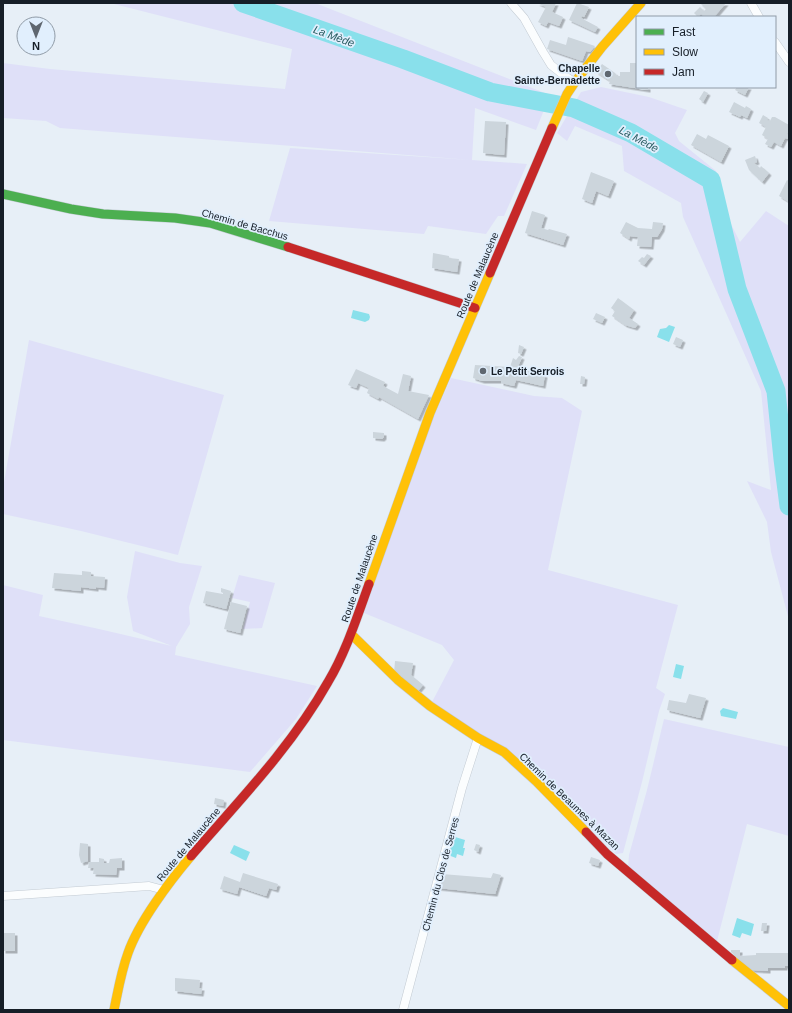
<svg xmlns="http://www.w3.org/2000/svg" width="792" height="1013" viewBox="0 0 792 1013" font-family="Arial,sans-serif">
  <style>
    .green { fill: #dfe0f8 }
    .water { fill: #89e0eb }
    .lines { fill: none; stroke-linecap: round; stroke-linejoin: round }
    .river { stroke: #89e0eb; stroke-width: 19 }
    .building { fill: #ccd5dc; filter: url(#shadow) }
    .street-casing { stroke: #c3cbd3; stroke-width: 9 }
    .fast-casing { stroke: #c3cbd3; stroke-width: 10 }
    .slow-casing { stroke: #c3cbd3; stroke-width: 10 }
    .jam-casing { stroke: #c3cbd3; stroke-width: 10 }
    .street { stroke: #fbfdfe; stroke-width: 8 }
    .fast { stroke: #4caf50; stroke-width: 9 }
    .slow { stroke: #ffc107; stroke-width: 9 }
    .jam { stroke: #c62828; stroke-width: 9 }
    .poi-dot { fill: #5f6770; stroke: #e1effd; stroke-width: 1.5 }
    .labels { text-anchor: middle; stroke-width: 3.5; stroke-linejoin: round; paint-order: stroke }
    .poi-label { font-size: 10px; font-weight: bold; fill: #161e27; stroke: #e1effd; text-anchor: end }
    .street-label { font-size: 10px; fill: #161e27; stroke: #e1effd }
    .water-label { font-size: 11px; font-style: italic; fill: #285b60; stroke: #e1effd }
  </style>
  <defs>
    <filter id="shadow"><feDropShadow dx="2.5" dy="2.5" stdDeviation="0" flood-color="#0004"/></filter>
  </defs>
  <rect width="100%" height="100%" fill="#e7eff7"/>
  <path class="green" d="M110,3H315L550,95L536,130L475,108L472,160L527,164L504,216H498L486,234L428,226L424,234L269,221L290,148L471,160L60,128L46,121L3,118V63L50,69L285,89L292,49Z
    M601,87L649,97L687,110L675,133L679,141L716,171L725,212L740,242L766,211L789,226V620L771,552L767,522L747,481L771,490L761,391L683,217L681,203L624,171L622,146L575,126L567,141L557,133L581,92Z
    M29,340L224,395L178,555L81,531L3,514V488Z
    M451,378L534,396L562,398L582,411L548,570L678,605L656,688L665,694L659,711L642,782L623,853L616,854L539,778L432,702L454,660L442,645L364,613L428,430Z
    M135,551L180,563L202,566L189,607L190,624L176,647L175,655L317,686L296,719L250,772L3,740V585L43,595L39,616L99,629L172,646L133,631L127,597Z
    M239,575L275,583L262,628L243,629L250,602L232,598Z
    M664,719L789,747V836L747,824L717,941L628,867L629,855L647,790Z"/>
  <path class="water" d="M353,310L369,314L370,317L369,320L365,322L351,318Z
    M669,325L675,327L669,342L657,337L660,329L666,328Z
    M676,664L684,666L681,679L673,677Z
    M723,708L738,712L736,719L721,716L720,711Z
    M452,836L465,840L463,848H465L463,856L457,854L456,858L448,855Z
    M234,845L250,852L246,861L230,853Z
    M737,918L754,924L751,936L742,933L740,938L732,935Z"/>
  <g class="lines">
    <path class="river" d="M243,3L403,59L490,92L574,108L631,133L711,180L737,289L776,391L783,459L789,506"/>
  </g>
  <path class="building" d="M537,3H556L552,12L563,17L559,26L548,22L546,26L538,22L546,7Z
    M577,3L589,7L584,17L582,16L581,18L598,27L595,32L569,20Z
    M700,3H726L714,17H705L701,14L698,17L694,13L700,7L704,11L706,9Z
    M568,37L595,46L590,52L586,51L582,61L547,49L550,40L566,45Z
    M630,63H637V87H648V90L609,84L610,81L596,72L602,64L615,73L617,76H620V72H630Z
    M737,87H749L745,95L735,90Z
    M704,91L708,93L703,102L699,99Z
    M734,102L745,108L746,106L751,109L747,118L741,115L740,117L729,112Z
    M763,115L768,118L767,120L770,121L772,117H775L789,125V131L787,134L789,135V138L788,139L785,138L781,146L774,142L771,147L765,144L768,139L762,135L766,127L759,123Z
    M485,121L506,122L504,155L483,153Z
    M697,134L706,139L708,135L729,146L721,162L691,145Z
    M755,156L757,162L754,163L760,168L761,166L769,173L762,182L749,170L745,160Z
    M591,172L614,181L608,196L596,191L592,203L582,199Z
    M787,180L789,181V202L779,196Z
    M532,211L545,215L541,228L548,230L549,229L567,234L563,245L525,233Z
    M626,222L638,228L652,229L653,222L663,223L662,229L657,237H652L651,247L637,246L638,237L630,236L629,239L620,233Z
    M433,253L449,256V258L459,259L457,272L432,268Z
    M647,254L651,256L644,265L638,261L642,257L644,258Z
    M618,298L634,310L629,318L638,324L635,328L625,325L612,316L615,311L611,308Z
    M596,313L605,317L602,323L593,319Z
    M676,337L683,340L680,347L673,344Z
    M519,345L524,347L521,354L518,353Z
    M519,356L522,357L517,369L533,372L537,370L539,374L545,375L543,386L516,380L514,386L501,383V381H482L473,378L475,365L510,367L513,358L516,360Z
    M356,369L385,382L383,386L398,394L403,374L411,376L408,391L429,395L418,419L379,397L378,399L367,393L369,388L358,383L356,388L348,385Z
    M581,376L585,377L584,384H580Z
    M373,432L384,433V437L382,439L373,438Z
    M82,571L91,572V576L105,577L104,588L96,587V589L81,587V591L52,588L54,573L82,575Z
    M221,588L231,591L226,609L203,603L206,591L223,594V593L221,592Z
    M231,602L247,606L240,633L224,629Z
    M395,661L413,663L411,675L423,685L418,691L394,673Z
    M689,694L706,698L700,718L667,710L669,700L686,703Z
    M215,798L224,800L223,806L214,804Z
    M80,843L88,844V861L81,863L79,855Z
    M476,844L480,845L478,852L474,850Z
    M591,857L600,860L598,866L589,863Z
    M99,858L104,859V863H109L110,859L122,858V868H117L116,875L93,874L94,868H88L89,862H99Z
    M243,873L278,884L276,890L269,888L266,896L239,887L237,894L220,889L224,876L240,882Z
    M493,873L501,875L495,894L438,888L442,874L491,878Z
    M762,923H767L766,931H761Z
    M3,933H15V951H3Z
    M731,950H740V956L756,955V953H789V966H785V968H768V971L752,970L731,952Z
    M175,978L200,980L199,988H202L201,994L175,991Z"/>
  <g class="lines">
    <defs>
      <path id="street" d="M511,3L524,18L543,52L551,65L565,76L574,82
        M751,3L759,17
        M775,42L789,62
        M3,896L149,886L164,890
        M403,1010L462,788L478,738"/>
      <path id="fast" d="M3,194L71,209L103,214L175,218L210,223L288,247"/>
      <path id="slow" d="M552,128L567,94L575,82L602,47L641,3
        M369,584L430,413L490,273
        M351,634L398,680L430,706L478,738L504,752L537,782L586,832
        M732,960L789,1006
        M114,1010C118,991 121,972 128,953C139,922 169,882 191,856"/>
      <path id="jam" d="M288,247L475,308
        M490,273L552,128
        M586,832L607,854L732,960
        M191,856C239,801 292,746 328,682C346,652 357,617 369,584"/>
    </defs>
    <use href="#street" class="street-casing"/>
    <use href="#fast" class="fast-casing"/>
    <use href="#slow" class="slow-casing"/>
    <use href="#jam" class="jam-casing"/>
    <use href="#street" class="street"/>
    <use href="#fast" class="fast"/>
    <use href="#slow" class="slow"/>
    <use href="#jam" class="jam"/>
  </g>
  <g class="poi-dot">
    <circle cx="608" cy="74" r="4"/>
    <circle cx="483" cy="371" r="4"/>
  </g>
  <g class="labels">
    <g class="poi-label">
      <text x="600" y="72">Chapelle<tspan x="600" dy="12">Sainte-Bernadette</tspan></text>
      <text x="491" y="375" text-anchor="start">Le Petit Serrois</text>
    </g>
    <g class="street-label">
      <text transform="translate(245 224) rotate(16)" y="4">Chemin de Bacchus</text>
      <text transform="translate(477 275) rotate(-67)" y="4">Route de Malaucène</text>
      <text transform="translate(359 578) rotate(-71)" y="4">Route de Malaucène</text>
      <text transform="translate(570 801) rotate(44)" y="4">Chemin de Beaumes à Mazan</text>
      <text transform="translate(188 844) rotate(-50)" y="4">Route de Malaucène</text>
      <text transform="translate(440 874) rotate(-75)" y="4">Chemin du Clos de Serres</text>
    </g>
    <g class="water-label">
      <text transform="translate(334 36) rotate(20)" y="4">La Mède</text>
      <text transform="translate(639 139) rotate(28)" y="4">La Mède</text>
    </g>
  </g>
  <rect width="792" height="1013" fill="none" stroke="#161e27" stroke-width="8"/>
  <rect x="636" y="16" width="140" height="72" fill="#e1effd" stroke="#909ba7"/>
  <rect x="644" y="29" width="20" height="6" fill="#4caf50" stroke="#909ba7"/>
  <text x="672" y="36" font-size="12" fill="#161e27">Fast</text>
  <rect x="644" y="49" width="20" height="6" fill="#ffc107" stroke="#909ba7"/>
  <text x="672" y="56" font-size="12" fill="#161e27">Slow</text>
  <rect x="644" y="69" width="20" height="6" fill="#c62828" stroke="#909ba7"/>
  <text x="672" y="76" font-size="12" fill="#161e27">Jam</text>
  <g transform="translate(36 36) rotate(180)"><circle r="19" fill="#e1effd" stroke="#909ba7"/>
  <path d="M0-3L7 15L0 10L-7 15Z" fill="#5f6770"/>
  <text y="-6" font-size="11" font-weight="bold" text-anchor="middle" fill="#161e27">N</text>
  </g>
</svg>
